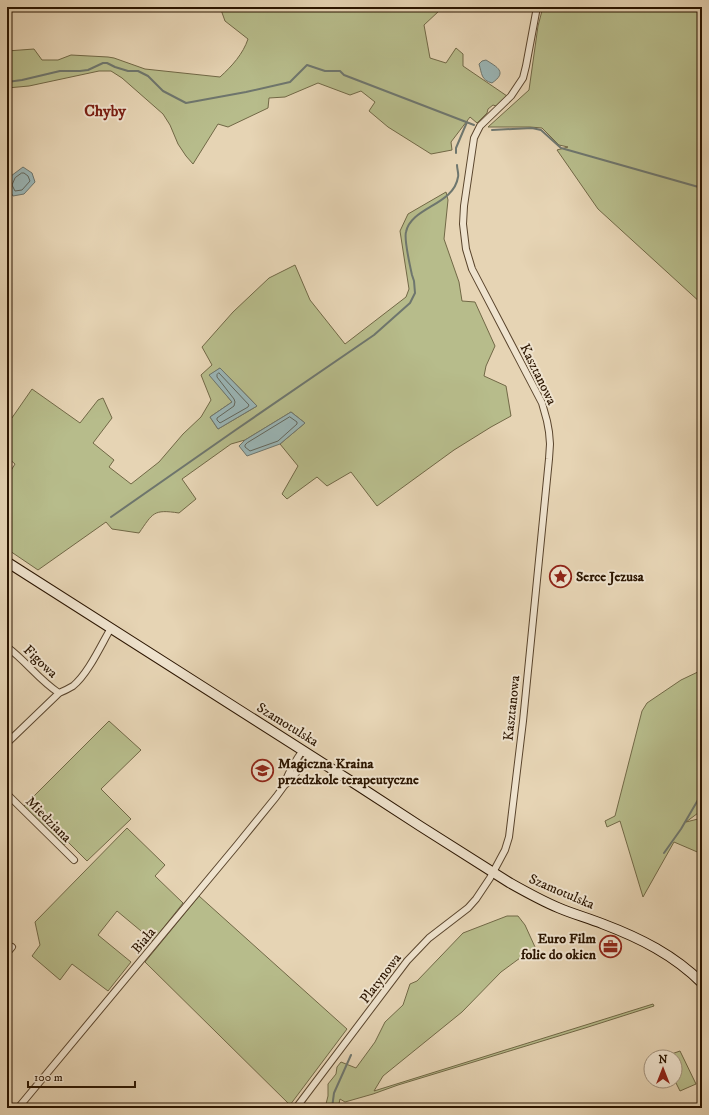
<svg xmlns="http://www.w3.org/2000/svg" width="709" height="1115" viewBox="0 0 709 1115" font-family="'IM FELL DW Pica',serif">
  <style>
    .green { fill: #b7bc8b; stroke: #716846; fill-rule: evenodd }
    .water { fill: #9ab6b7; stroke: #6e766e }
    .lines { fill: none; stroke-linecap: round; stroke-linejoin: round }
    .shore { stroke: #62665c; stroke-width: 1 }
    .stream { stroke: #6e766e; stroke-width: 2 }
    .street-casing { stroke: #5a452d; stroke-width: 8 }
    .secondary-casing { stroke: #2b1500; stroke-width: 11 }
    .street { stroke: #efe3ce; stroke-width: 6 }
    .secondary { stroke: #efe3ce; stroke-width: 9 }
    .labels { text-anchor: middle; stroke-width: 4; stroke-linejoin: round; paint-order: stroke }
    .street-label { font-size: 14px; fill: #2b1500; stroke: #efe3ce }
    .poi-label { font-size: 14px; font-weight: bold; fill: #2b1500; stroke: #efe3ce; text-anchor: start }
    .quarter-label { font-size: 16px; font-weight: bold; fill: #7a1f14; stroke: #efe3ce }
  </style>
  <rect width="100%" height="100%" fill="#e6d4b4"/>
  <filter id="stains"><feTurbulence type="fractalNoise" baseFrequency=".005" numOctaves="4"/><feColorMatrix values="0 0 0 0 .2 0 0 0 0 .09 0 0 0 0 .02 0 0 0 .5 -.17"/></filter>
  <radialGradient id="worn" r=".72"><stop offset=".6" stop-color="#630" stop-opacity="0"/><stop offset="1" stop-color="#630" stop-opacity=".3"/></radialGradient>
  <path class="green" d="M220,7H416L417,9C424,5 432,7 439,11L424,25L430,58L446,63L456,48L463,54V66L507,96L496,106L493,105L488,109L487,113L477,123L470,117L451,142L452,150L431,154L388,127L369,111L375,102L361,91L350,95L318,83L285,97L269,98L268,108L228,127L218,124L193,164L186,156L178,144L170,125L163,114L122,78L111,71H99L29,86L7,88V51L34,49L42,60H58L71,55L108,57L114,58L145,69L220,77C232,66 243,54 248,39L225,21Z
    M543,7H702V304L598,209L557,150L568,147L559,145L542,128L530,127H488L529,90L538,26Z
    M446,192L448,200L444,239L459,282L462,301L475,302L495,346L486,366L484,376L506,386L511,416L491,427L454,450L377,506L351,472L327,486L317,477L287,499L282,494L298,466L280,444L305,423L291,412L245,440L231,444L182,479L196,499L179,513C153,509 153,513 139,533L112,529L106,522L38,570L7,549V477L15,464L7,457V425L32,389L80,423L98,400L103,398L112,418L93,443L114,460L109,467L131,484L159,462L183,434L201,417L211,400L201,375L212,365L202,347L233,312L269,278L295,265L310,300L345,344L406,297L409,289L400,231L408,214ZM220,368L257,406L218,429L210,417L232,402L210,375Z
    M702,670V810L686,822L702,818V854L674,842L643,897L620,821L607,827L605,821L615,816L642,711L647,703L681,680Z
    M109,721L141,750L101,789L131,819L87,861L68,842L64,845L23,807Z
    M127,828L165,865L155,876L183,903L153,941L117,911L98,935L131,962L108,991L72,964L60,980L32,956L40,945L35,922Z
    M199,896L347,1029L290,1105L145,962Z
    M507,916H518L525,925L535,947L501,972L462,1012L383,1076L374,1091L653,1004L654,1006L585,1028L398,1085L373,1094L345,1102L340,1099L338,1108H325L328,1096V1084L336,1074L337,1067L341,1062L356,1068L375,1042L385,1022L403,1005L410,984L417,981L463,933Z
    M680,1051L696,1084L680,1091L675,1081V1057H663Z"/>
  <path class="water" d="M486,60C497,67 508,72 492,83C481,80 482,74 479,64L482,61Z
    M23,167L32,173L35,182L24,194L13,196L7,186L11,176Z
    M220,368L257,406L218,429L210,417L232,402L209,375Z
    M291,412L305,423L280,444L247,456L239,446L245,440Z"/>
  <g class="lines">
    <path class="shore" d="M22,173H24L28,176L30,181L22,190L15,191L12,185L15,178Z
      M219,373L249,405L248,407L220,423L217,420V418L234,406L235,402L234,399L217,377V375Z
      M290,417L297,422V424L278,441L250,451L245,447V445L247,443Z"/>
    <path class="stream" d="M7,82L22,80L60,71H80L88,70L103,63H107L115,67L128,71H138L148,76L163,91L186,103L246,92L290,82L307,65L325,71H340L344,75L474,125
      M492,130L532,128L541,130L561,148L702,188
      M456,153V148L467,122
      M111,517L237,429L374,335L410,303L415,293L414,281L412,275C410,266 404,239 406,232C411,207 454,205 458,177C459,174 457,169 457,165
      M664,853L681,829L702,793
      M332,1108L334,1093L351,1055"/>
    <defs>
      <path id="street" d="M7,647C26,661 39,680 59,693
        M7,743L59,693C64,691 68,689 73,686C88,674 101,645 111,628
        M284,784C289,772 295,761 303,750
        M7,794L74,860
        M7,953L12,947
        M18,1108L237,845L276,797L284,786L293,777L310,754
        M296,1108L407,961L429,938L468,908L476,899L490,878L505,850L509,837L523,721L549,459L550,444L549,432L547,421L542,403L472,269L466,249L463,224L464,206L474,138L480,126L511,96L523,78L526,66L537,7"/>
      <path id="secondary" d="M7,562L357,785L420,826L510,883C526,892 542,901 559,908C573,914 588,918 603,924C640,938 674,955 702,983"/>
    </defs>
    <use href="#street" class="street-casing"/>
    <use href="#secondary" class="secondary-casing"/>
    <use href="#street" class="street"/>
    <use href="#secondary" class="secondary"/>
  </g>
  <defs>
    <symbol id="sight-ring" viewBox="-11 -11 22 22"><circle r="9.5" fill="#efe3ce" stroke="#8f2418" stroke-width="1.5"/><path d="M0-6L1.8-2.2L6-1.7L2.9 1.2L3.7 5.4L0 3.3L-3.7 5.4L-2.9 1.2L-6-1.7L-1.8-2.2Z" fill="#8f2418"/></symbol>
    <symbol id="school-ring" viewBox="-11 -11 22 22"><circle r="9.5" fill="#efe3ce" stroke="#8f2418" stroke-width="1.5"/><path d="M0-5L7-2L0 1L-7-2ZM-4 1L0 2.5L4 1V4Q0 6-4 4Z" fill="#8f2418"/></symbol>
    <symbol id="office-ring" viewBox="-11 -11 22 22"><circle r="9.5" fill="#efe3ce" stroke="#8f2418" stroke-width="1.5"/><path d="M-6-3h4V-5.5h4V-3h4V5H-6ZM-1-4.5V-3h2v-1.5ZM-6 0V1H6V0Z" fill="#8f2418"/></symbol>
  </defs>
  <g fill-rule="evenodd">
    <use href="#sight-ring" x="548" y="564" width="25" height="25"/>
    <use href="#school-ring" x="250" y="758" width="25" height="25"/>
    <use href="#office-ring" x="598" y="934" width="25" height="25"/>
  </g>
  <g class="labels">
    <g class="street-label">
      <text transform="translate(539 374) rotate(64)" y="5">Kasztanowa</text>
      <text transform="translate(41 661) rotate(43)" y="5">Figowa</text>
      <text transform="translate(511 708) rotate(-84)" y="5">Kasztanowa</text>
      <text transform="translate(288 724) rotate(32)" y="5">Szamotulska</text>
      <text transform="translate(49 819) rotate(45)" y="5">Miedziana</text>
      <text transform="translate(562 891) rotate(23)" y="5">Szamotulska</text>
      <text transform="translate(143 940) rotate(-50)" y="5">Biała</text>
      <text transform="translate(380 978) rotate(-53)" y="5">Platynowa</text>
    </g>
    <g class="poi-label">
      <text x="576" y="581">Serce Jezusa</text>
      <text x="278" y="768">Magiczna Kraina<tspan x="278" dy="16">przedzkole terapeutyczne</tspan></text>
      <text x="596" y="943" text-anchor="end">Euro Film<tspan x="596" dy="16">folie do okien</tspan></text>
    </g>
    <g class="quarter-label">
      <text x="105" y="116">Chyby</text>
    </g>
  </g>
  <rect width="709" height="1115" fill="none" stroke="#e6d4b4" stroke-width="24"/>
  <rect x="8" y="8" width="693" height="1099" fill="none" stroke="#2b1500" stroke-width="2"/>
  <rect x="12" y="12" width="685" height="1091" fill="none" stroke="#2b1500"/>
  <g transform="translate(663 1069)"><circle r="19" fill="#efe3ce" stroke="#a1917c"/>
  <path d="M0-3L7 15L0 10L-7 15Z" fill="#8f2418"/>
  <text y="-6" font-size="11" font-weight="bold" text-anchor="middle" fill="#2b1500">N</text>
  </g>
  <path d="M28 1081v6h107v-6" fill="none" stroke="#2b1500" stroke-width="2"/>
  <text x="34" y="1081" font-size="12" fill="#2b1500" stroke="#efe3ce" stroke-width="3" paint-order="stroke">100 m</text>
  <rect width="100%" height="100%" filter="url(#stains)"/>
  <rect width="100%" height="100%" fill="url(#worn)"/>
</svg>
